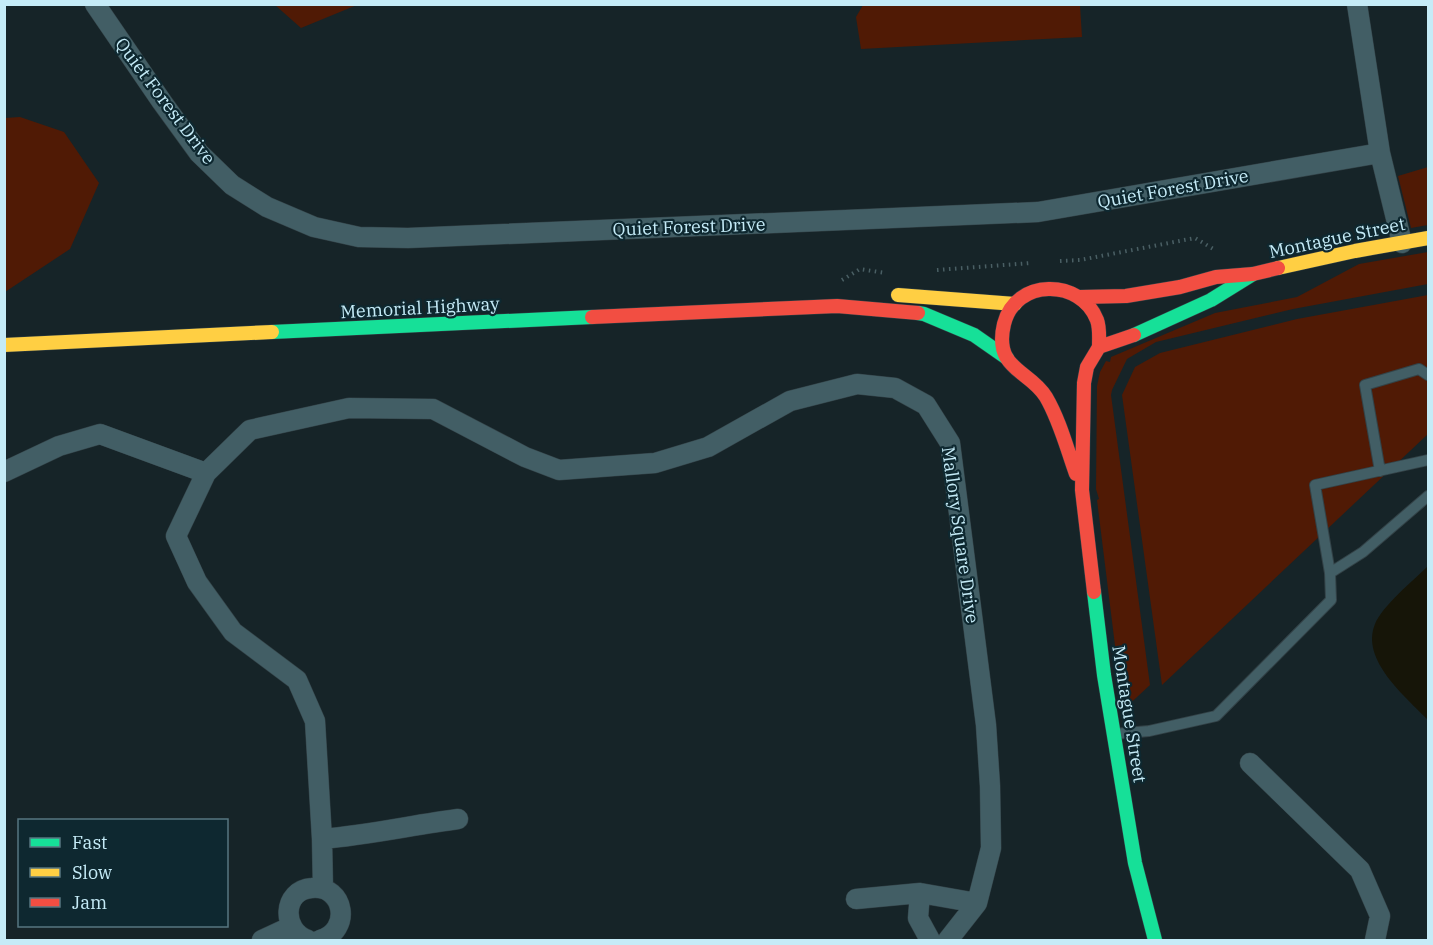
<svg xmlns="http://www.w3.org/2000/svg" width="1433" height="945" viewBox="0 0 1433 945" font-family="'IBM Plex Serif',serif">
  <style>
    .green { fill: #501a05 }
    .water { fill: #161508 }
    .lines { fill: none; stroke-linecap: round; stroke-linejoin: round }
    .lane-casing { stroke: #334247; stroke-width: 12 }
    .street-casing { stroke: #334247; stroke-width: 21 }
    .fast-casing { stroke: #334247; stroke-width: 15 }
    .slow-casing { stroke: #334247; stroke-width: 15 }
    .jam-casing { stroke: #334247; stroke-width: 15 }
    .path { stroke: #4a5f64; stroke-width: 4; stroke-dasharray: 1.5 4.5; stroke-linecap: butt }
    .lane { stroke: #425e65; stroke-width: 10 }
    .street { stroke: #425e65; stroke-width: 20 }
    .fast { stroke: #16e098; stroke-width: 14 }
    .slow { stroke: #ffcf43; stroke-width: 14 }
    .jam { stroke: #f24e42; stroke-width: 14 }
    .labels { text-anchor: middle; stroke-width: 4.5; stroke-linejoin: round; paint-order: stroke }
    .street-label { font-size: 18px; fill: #c5ebf7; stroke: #0e2830 }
  </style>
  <rect width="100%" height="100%" fill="#162428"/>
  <path class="green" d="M275,5H357L301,28Z
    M863,5H1080L1082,37L861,49L856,17Z
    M20,117L64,132L99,183L70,249L5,292V118Z
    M1428,167V225L1411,228L1398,176Z
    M1428,252V284L1293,309L1156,342L1127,359L1112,390L1111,395L1150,685L1123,710L1097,500L1099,499L1096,489L1097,386L1100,372L1106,361L1110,362L1111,357L1215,313L1297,297L1359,264Z
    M1428,295V434L1162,685L1122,395L1135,367L1160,353L1297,319Z"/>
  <path class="water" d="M1428,566V720C1406,697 1360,660 1375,624C1382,606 1414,580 1428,566Z"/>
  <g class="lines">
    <defs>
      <path id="lane" d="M1380,471L1365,385L1419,369L1428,375
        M1330,573L1363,552L1428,496
        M1114,734L1149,731L1216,716L1331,600L1330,573L1315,485L1428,460"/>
      <path id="street" d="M95,4L162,102L199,153L232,185L267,207L314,227L359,237L408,238L1038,212L1380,153
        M1357,4L1380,153L1402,243
        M4,472L59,446L100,434L206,473L250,430L349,408L433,409L525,457L559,470L655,463L708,447L790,401L857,384L895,388L926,405L950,443L986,725L990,786L991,848L977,903
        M206,473L176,536L197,582L233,632L297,680L315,721L322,839L323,889
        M1250,763L1360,870L1380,916L1375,940
        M322,839C368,835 413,825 458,819
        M920,893L918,918L930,940
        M856,899L920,893L977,903L948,940
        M262,940L290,927
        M308,940C281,931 282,890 312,888C345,885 352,931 320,940"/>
      <path id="fast" d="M918,313L924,314L974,335L1007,358
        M272,332L592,317
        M1134,335L1211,300L1253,274
        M1094,592L1104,675L1135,863L1155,940"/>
      <path id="slow" d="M1278,268L1355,251L1428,238
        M898,295L1015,304
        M4,345L272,332"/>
      <path id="jam" d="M1080,297L1126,296L1180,287L1216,277L1253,274L1278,268
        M592,317L837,306L918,313
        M1076,474C1067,449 1060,421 1046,397C1030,370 993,370 1004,324C1015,278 1081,278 1097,320C1100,328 1099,338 1099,347
        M1094,592L1082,490L1084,383L1087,367L1099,347L1134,335"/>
    </defs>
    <use href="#lane" class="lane-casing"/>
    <use href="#street" class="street-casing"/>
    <use href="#fast" class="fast-casing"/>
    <use href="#slow" class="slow-casing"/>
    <use href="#jam" class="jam-casing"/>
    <path class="path" d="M1060,261L1080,260L1195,238L1215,250
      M937,270L1031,263
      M842,280L860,269L885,273"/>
    <use href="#lane" class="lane"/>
    <use href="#street" class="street"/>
    <use href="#fast" class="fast"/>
    <use href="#slow" class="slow"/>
    <use href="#jam" class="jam"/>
  </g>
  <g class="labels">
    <g class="street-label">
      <text transform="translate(165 101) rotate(53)" y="6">Quiet Forest Drive</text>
      <text transform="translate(1173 189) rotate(-10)" y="6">Quiet Forest Drive</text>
      <text transform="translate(689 227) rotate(-2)" y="6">Quiet Forest Drive</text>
      <text transform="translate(1337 238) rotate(-12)" y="6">Montague Street</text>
      <text transform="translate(420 308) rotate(-3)" y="6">Memorial Highway</text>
      <text transform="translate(960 535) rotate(82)" y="6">Mallory Square Drive</text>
      <text transform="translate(1129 714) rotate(81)" y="6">Montague Street</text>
    </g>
  </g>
  <rect width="1433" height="945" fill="none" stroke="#c5ebf7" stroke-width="12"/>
  <rect x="18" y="819" width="210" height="108" fill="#0e2830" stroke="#577680" stroke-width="1.5"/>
  <rect x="30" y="838" width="30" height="9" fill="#16e098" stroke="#577680" stroke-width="1.5"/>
  <text x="72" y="849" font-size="18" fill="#c5ebf7">Fast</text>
  <rect x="30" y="868" width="30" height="9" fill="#ffcf43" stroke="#577680" stroke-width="1.5"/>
  <text x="72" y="879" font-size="18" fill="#c5ebf7">Slow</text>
  <rect x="30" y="898" width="30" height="9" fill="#f24e42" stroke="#577680" stroke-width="1.5"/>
  <text x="72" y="909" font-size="18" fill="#c5ebf7">Jam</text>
</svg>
